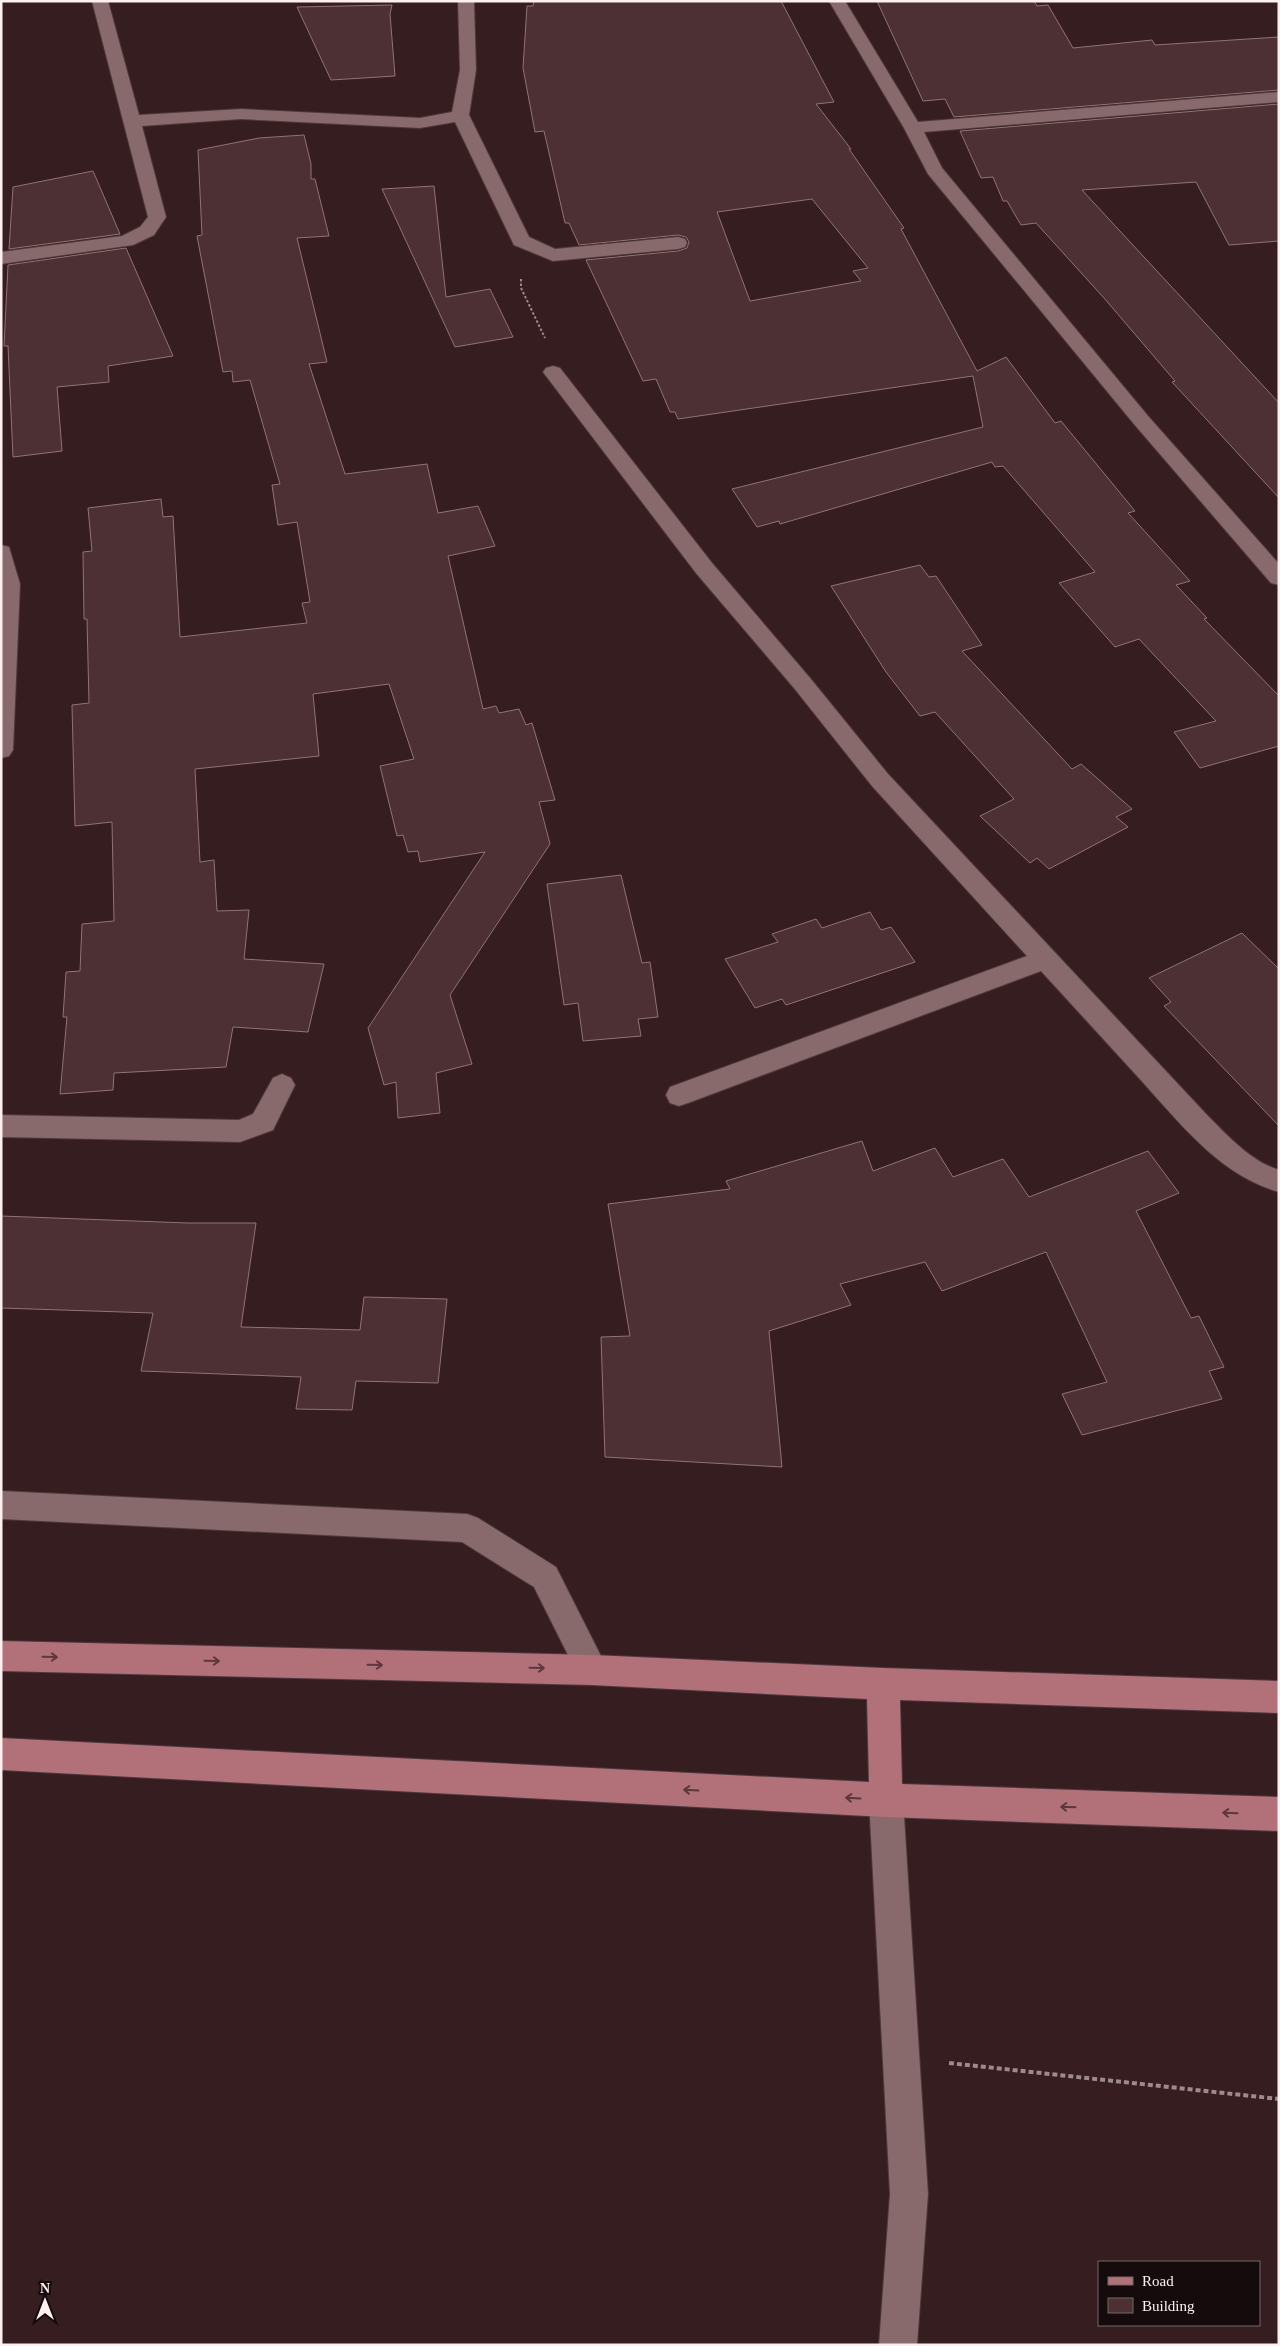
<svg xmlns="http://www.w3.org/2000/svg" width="1280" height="2346" viewBox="0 0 1280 2346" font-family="'Times New Roman',serif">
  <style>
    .building { fill: #4c3033; stroke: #927275; fill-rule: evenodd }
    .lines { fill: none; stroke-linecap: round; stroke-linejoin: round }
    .minor-casing { stroke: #4e393d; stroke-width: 2 }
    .major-casing { stroke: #4e393d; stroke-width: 2 }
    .path-far1 { stroke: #9d8a8c; stroke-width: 2; stroke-dasharray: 2.5 2; stroke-linecap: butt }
    .path { stroke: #9d8a8c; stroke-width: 4; stroke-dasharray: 5 3; stroke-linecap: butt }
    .minor { fill: #88696c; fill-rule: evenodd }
    .major { fill: #b27079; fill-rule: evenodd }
    .oneway { stroke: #5c383d }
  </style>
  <rect width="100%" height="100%" fill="#361d20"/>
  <path class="building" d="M534,1H781L834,102L816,104L851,149H849L904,228L901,229L977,371L1006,357L1055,423L1061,421L1135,511L1128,513L1190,581L1176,585L1207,618L1204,619L1279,696V746L1200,768L1174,732L1216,721L1139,639L1115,647L1059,583L1095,572L1003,466L995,467L992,462L780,524L779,521L757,527L732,489L983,427L973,376L678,419L675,412H670L656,379L643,381L586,260L678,251L687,248L689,242L686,237L678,235L579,245L569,223H565L544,131L535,132L523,68L527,6H533ZM812,199L868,268L853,271L861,281L750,301L717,212Z
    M877,1H1034L1037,6L1048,5L1073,48L1152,40L1155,45L1279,37V90L954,117L945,99L923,101Z
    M392,5L390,14L395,76L331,80L297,7Z
    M1279,104V241L1229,245L1196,182L1082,190L1279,403V498L1172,382L1175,381L1104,298L1036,223L1021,225L1007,201H1003L993,177L981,178L960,131Z
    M304,135L311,164V179H315L329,236L297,238L327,362L309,364L345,474L427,464L438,513L478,506L495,546L448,556L483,709L496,706L499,713L519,709L526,725L532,723L555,800L539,802L550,844L450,995L472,1064L436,1073L440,1113L398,1118L396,1082L384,1085L368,1028L485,852L420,862L418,851L408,852L403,835L397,836L380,766L414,759L389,684L313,694L319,756L195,769L200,862L214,860L217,911L249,910L244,959L324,964L308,1032L233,1027L226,1067L114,1073L113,1090L60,1094L67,1017H63L66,972L80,971L82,924L114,921L112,822L75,826L72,705L89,703L87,619H84L83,552L92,551L88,508L161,499L163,517L173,516L180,637L307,623L302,603L310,602L297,522L278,525L272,485L280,484L250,380L233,382L232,371L223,372L197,236L202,235L198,150L259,138Z
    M93,171L120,234L9,249L13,187Z
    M434,186L446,297L490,289L513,337L455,347L382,189Z
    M126,248L173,356L108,366L109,382L57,387L62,451L13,457L8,346H4L8,265Z
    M920,565L929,577L936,576L982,645L962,651L1072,769L1081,764L1132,809L1116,817L1128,827L1049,869L1037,858L1030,863L980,816L1014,799L935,712L920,716L886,672L831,586Z
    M621,875L642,963L650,962L658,1017L638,1019L641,1036L583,1041L578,1003L564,1005L547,884Z
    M870,912L881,930L891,927L915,962L786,1005L782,999L755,1008L725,959L778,942L772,934L816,919L822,928Z
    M1242,933L1279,969V1126L1164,1006L1171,1002L1149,978Z
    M862,1141L873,1171L935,1148L953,1177L1003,1159L1029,1197L1148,1151L1179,1193L1136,1211L1191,1318L1199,1316L1224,1367L1209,1371L1222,1399L1082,1435L1062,1394L1107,1382L1046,1252L942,1291L925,1262L840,1284L851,1305L769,1331L782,1467L605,1457L601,1337L630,1336L608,1204L730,1189L726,1181Z
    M1,1216L188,1223H256L241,1327L360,1330L364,1297L447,1299L438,1383L356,1381L352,1410L296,1409L301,1377L141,1371L153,1313L1,1308Z"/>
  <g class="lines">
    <defs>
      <path id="minor" d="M92,1H108L139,115L241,109L420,118L452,112L460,70L458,1H474L476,70L469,115L529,237L555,249L678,237L685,239L687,243L685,247L678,249L553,261L514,245L455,122L420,128L241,119L142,126L166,217L154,235L133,245L1,264V252L122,236L140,227L148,217Z
        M829,1H845L918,122L1279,92V102L924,132L942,168L1148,416L1279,564V585L1271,583L1134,424L928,174L904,128Z
        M553,366L560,368L712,563L810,678L888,774L1207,1115C1227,1135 1250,1161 1279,1170V1192C1219,1175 1180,1123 1139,1078C1107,1043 1074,1007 1041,971L688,1103L679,1106L670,1103L666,1095L670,1087L1027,956L872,786L794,688L696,573L543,372L546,368Z
        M1,545L9,547L20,584L13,750L9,756L1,758Z
        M282,1074L291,1078L295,1085L273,1130L240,1142L1,1137V1115L239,1120L253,1114L273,1078Z
        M1,1491L467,1514L478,1518L556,1567L608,1670L603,1681L592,1685L581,1681L534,1587L462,1542L1,1519Z
        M886,1783L898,1788L903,1800L928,2194L917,2345H879L890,2194L869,1800L874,1788Z"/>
      <path id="major" d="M1,1641L592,1655L883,1668L1279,1681V1713L900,1700L902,1784L1279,1797V1831L886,1817L1,1770V1738L869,1782L867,1699L592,1685L1,1671Z"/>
    </defs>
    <use href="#minor" class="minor-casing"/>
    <use href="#major" class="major-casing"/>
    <path class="path-far1" d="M521,279V288L545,338"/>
    <path class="path" d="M949,2063L1279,2099"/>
    <use href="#minor" class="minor"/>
    <use href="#major" class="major"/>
  </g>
  <defs><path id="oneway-shaft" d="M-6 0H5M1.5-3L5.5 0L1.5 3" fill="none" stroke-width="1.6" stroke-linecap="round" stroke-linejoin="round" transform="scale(1.25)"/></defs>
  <g class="oneway">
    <use href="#oneway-shaft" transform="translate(50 1657) rotate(1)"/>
    <use href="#oneway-shaft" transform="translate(212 1661) rotate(1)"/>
    <use href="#oneway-shaft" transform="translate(375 1665) rotate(1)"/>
    <use href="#oneway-shaft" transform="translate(537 1668) rotate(1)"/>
    <use href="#oneway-shaft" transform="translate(691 1790) rotate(-177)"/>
    <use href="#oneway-shaft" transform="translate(853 1798) rotate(-177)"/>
    <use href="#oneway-shaft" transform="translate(1068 1807) rotate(-178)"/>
    <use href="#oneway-shaft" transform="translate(1230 1813) rotate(-178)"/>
  </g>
  <rect width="1280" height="2346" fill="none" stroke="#feeff0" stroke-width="5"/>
  <rect x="1098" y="2261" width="162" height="65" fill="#160b0c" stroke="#736667"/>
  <rect x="1108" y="2277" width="25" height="8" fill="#b27079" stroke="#736667"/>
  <text x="1142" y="2286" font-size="15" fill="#feeff0">Road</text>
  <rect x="1108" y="2298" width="25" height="15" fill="#4c3033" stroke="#736667"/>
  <text x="1142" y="2311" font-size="15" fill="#feeff0">Building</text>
  <g transform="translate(45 2301)" stroke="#160b0c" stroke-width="4" paint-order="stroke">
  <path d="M0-4L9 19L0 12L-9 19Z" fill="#feeff0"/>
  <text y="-8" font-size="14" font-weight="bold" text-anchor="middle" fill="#feeff0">N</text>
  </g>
</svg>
